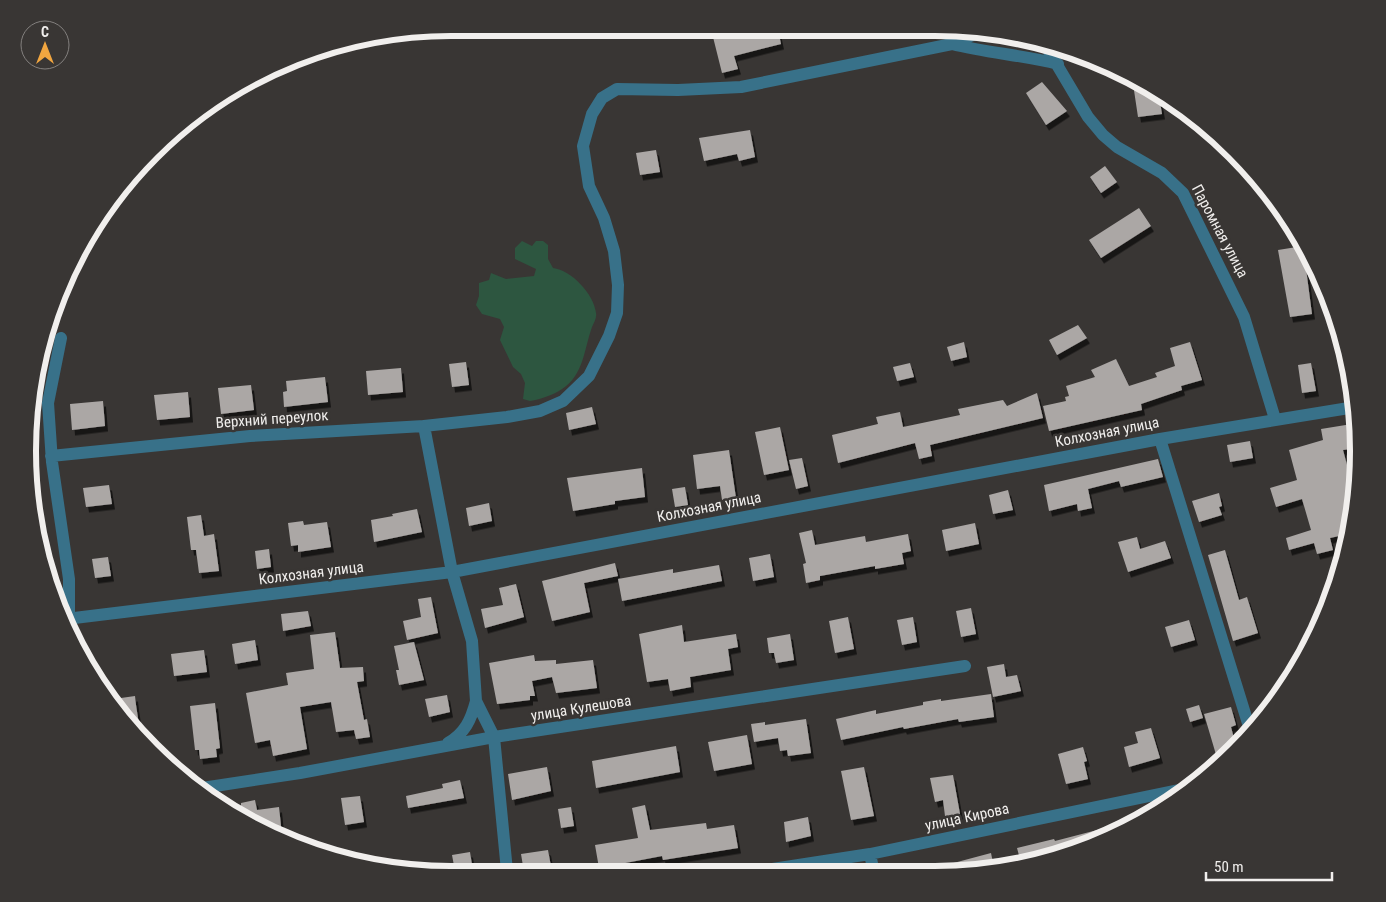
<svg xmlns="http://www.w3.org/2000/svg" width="1386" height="902" viewBox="0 0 1386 902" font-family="'Roboto Condensed',sans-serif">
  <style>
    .green { fill: #2d5640 }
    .building { fill: #aba7a5; filter: url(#shadow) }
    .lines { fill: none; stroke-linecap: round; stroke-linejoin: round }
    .minor { stroke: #387189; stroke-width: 12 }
    .labels { text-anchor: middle; stroke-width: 5; stroke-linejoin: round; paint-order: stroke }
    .street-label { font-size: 15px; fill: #f1efed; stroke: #393634 }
    .rim { fill: none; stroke: #f1efed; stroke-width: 6 }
  </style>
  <defs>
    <filter id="shadow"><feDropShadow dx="3" dy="5.5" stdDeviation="0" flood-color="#0009"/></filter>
  </defs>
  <rect width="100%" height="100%" fill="#393634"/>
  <path class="green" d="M522,241L532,246L536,241H543L548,245V259L553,268C571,270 594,294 596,313C597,318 594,322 592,327C584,349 584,375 562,389C553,395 541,399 530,401L523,399L525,383L521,374L513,367L500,340L504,327L500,319L482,314L476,305L479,296V283L489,280L491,273L506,279L534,276L536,269L515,259V248Z"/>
  <path class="building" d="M711,29L778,30L781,44L734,56L738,69L722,73Z
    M1132,77L1159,96L1162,114L1138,117Z
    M1042,82L1067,111L1046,125L1026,93Z
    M750,130L755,157L739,161L737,154L704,161L699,138Z
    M656,150L660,172L640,175L636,153Z
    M1105,166L1117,182L1101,193L1090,177Z
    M1139,208L1151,226L1101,258L1089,240Z
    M1303,246L1312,314L1290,317L1278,250Z
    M1078,325L1087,338L1057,355L1049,340Z
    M964,342L967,357L951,361L947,347Z
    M1190,342L1202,380L1181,386L1182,390L1141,404L1142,410L1049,431L1043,406L1066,401L1065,397L1069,396L1066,386L1095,377L1091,370L1116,359L1129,386L1157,377L1155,373L1175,366L1170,348Z
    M466,362L469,385L452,387L449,364Z
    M910,363L914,377L897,381L893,367Z
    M1311,363L1316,391L1302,393L1298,365Z
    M401,368L403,392L368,395L366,371Z
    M325,377L328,402L284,407L283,392L287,391L286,381Z
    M251,385L254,410L221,414L218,388Z
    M188,392L190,417L157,420L154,395Z
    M1037,393L1043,418L930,445L932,456L919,459L915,443L838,463L832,435L878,424L876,417L900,412L903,427L960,415L958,409L1003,400L1007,406Z
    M103,401L105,426L72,430L70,404Z
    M592,407L596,424L569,430L566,413Z
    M1358,423L1357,448L1343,450L1355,495L1348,534L1330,538L1333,550L1317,554L1314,543L1289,550L1286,538L1311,530L1302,499L1276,507L1270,488L1297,480L1289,450L1323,440L1321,429Z
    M780,427L789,470L764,475L755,432Z
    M1250,441L1253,458L1230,462L1227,445Z
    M729,450L736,498L722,500L720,486L697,489L693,455Z
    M802,458L808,486L796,489L789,460Z
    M1158,459L1163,477L1121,487L1119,481L1088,489L1092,508L1078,511L1077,504L1049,511L1044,485Z
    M642,468L645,497L615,501V504L573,511L567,478Z
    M109,485L112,504L86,507L83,488Z
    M685,487L688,505L675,507L672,489Z
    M1008,490L1013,510L993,514L989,495Z
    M1219,493L1222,506L1219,507L1222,515L1199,522L1192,501Z
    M489,503L492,521L469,526L466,508Z
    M417,509L422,532L374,542L371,520L393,516L392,514Z
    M201,515L204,536L214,534L219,571L199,573L196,550H191L187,517Z
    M303,521L304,525L327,522L331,547L298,552V545L291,546L288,523Z
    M975,523L979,544L946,551L942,530Z
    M812,530L815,545L865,536L866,542L908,534L911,551L902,553L904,564L875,569V566L820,576V580L806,583L803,564L806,563L799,533Z
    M1137,537L1140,549L1165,541L1171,558L1128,572L1118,542Z
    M269,549L271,567L257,569L255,551Z
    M1225,550L1239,600L1247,597L1258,633L1233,641L1208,555Z
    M770,554L774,577L753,581L749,558Z
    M108,557L111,576L95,578L92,559Z
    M615,563L618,576L584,583L590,612L552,621L542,581Z
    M719,565L722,581L622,601L618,579L673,569V573Z
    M516,584L524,617L485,628L481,609L503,605L499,588Z
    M431,597L438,633L407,640L403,621L421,617L418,599Z
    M971,608L976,634L961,637L956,611Z
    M308,611L311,626L283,631L281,614Z
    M848,617L854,649L835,653L829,621Z
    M913,617L917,642L902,645L897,620Z
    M1189,620L1195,640L1171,647L1165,627Z
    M682,625L684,642L736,634L738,647L728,649L731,670L690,677L691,687L670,691L668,679L647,682L639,634Z
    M335,632L340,668L363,667L364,681L357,682L364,720L367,719L370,737L356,739L354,730L336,732L331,702L300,707L307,749L273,756L270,740L255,743L246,693L288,685L286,673L314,669L310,635Z
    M790,634L794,660L776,663L774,653H769L767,638Z
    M255,640L258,660L235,664L232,644Z
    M414,642L424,680L399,685L396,670H399L394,646Z
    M204,650L207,672L174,676L171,654Z
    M534,655L535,661L556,660V664L593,660L597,688L556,693L552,677L532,681L535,696H530V700L497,704L489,663Z
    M1004,664L1006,677L1017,675L1021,691L993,697L987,667Z
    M991,694L994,717L959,722L958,719L904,729L903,727L841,740L836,719L876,710V714L923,705V702L941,699V701Z
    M447,695L450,712L429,717L425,699Z
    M135,696L136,705L140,731L114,699Z
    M215,703L220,748L216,749L217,757L200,759L199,750H195L190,706Z
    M1199,705L1203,718L1190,722L1186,709Z
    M1231,707L1236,725L1231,727L1236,746L1227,755L1217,758L1204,714Z
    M806,719L811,753L788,756L787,750L780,751L778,738L754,742L751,724L765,722V725Z
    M1151,728L1160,758L1129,767L1124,747L1138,743L1135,732Z
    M747,735L752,764L714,771L708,742Z
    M676,746L680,772L596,788L592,761Z
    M1083,747L1087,761L1084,762L1088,779L1066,784L1058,754Z
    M547,767L551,791L512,800L508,774Z
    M864,767L874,816L851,820L841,771Z
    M953,775L960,814L945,816L943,800L935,802L930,778Z
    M460,780L464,798L408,808L406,796L443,788L442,784Z
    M360,796L364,822L345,825L341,798Z
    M255,800L257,810L279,807L281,826L266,828L241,812V803Z
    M645,805L650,830L706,823L707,829L734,825L738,848L663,860L662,856L599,868L595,845L638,838L632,808Z
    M571,807L574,826L561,828L558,809Z
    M808,817L811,836L786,842L784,822Z
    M1101,829L1104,838L1062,854L1021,863L1017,848L1054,839L1055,841Z
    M548,850L552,872H524L521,854Z
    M470,852L473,871H455L452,855Z
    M991,853L994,868L948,874L946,865Z"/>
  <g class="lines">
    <path class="minor" d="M952,44C987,53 1023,55 1058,64
      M1047,48L1088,117L1103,135L1117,147L1162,173L1183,193L1244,317L1275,419
      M61,338L48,403L52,462L69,579V618L72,633
      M424,426L452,572L472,641L476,701L494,737L507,871
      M1160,439L1251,733
      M51,456L250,436L424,426L507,417L540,411L563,401L589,376L609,336L617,313L618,285L614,251L604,218L589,186L583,146L592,114L602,98L617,89L678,90L741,87L952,44L982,31
      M66,619L452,572L1160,439L1355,407
      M448,743C465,733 471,720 476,701
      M202,788L300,773L494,737L965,666
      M870,854L874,873
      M747,873L870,854L1193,787"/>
  </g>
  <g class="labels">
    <g class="street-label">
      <text transform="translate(1220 231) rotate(62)" y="5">Паромная улица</text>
      <text transform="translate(272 419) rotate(-4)" y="5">Верхний переулок</text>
      <text transform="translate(1107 432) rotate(-11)" y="5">Колхозная улица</text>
      <text transform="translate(709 507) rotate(-11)" y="5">Колхозная улица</text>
      <text transform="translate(311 573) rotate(-7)" y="5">Колхозная улица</text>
      <text transform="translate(581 708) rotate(-9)" y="5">улица Кулешова</text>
      <text transform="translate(967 817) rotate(-12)" y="5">улица Кирова</text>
    </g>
  </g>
  <path d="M0 0H1386V902H0ZM451 36H935A415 415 0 0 1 1350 451V451A415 415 0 0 1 935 866H451A415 415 0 0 1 36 451V451A415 415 0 0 1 451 36Z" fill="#393634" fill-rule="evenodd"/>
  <path class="rim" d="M451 36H935A415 415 0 0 1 1350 451V451A415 415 0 0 1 935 866H451A415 415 0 0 1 36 451V451A415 415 0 0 1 451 36Z"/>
  <g transform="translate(45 45)"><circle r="24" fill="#393634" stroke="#83807e"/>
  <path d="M0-4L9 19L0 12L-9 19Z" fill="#f1a640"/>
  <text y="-8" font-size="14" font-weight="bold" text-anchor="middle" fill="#f1efed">С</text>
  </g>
  <path d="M1206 872v8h126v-8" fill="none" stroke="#f1efed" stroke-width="2.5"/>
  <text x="1214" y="872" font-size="15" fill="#f1efed" stroke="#393634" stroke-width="4" paint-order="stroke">50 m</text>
</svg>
